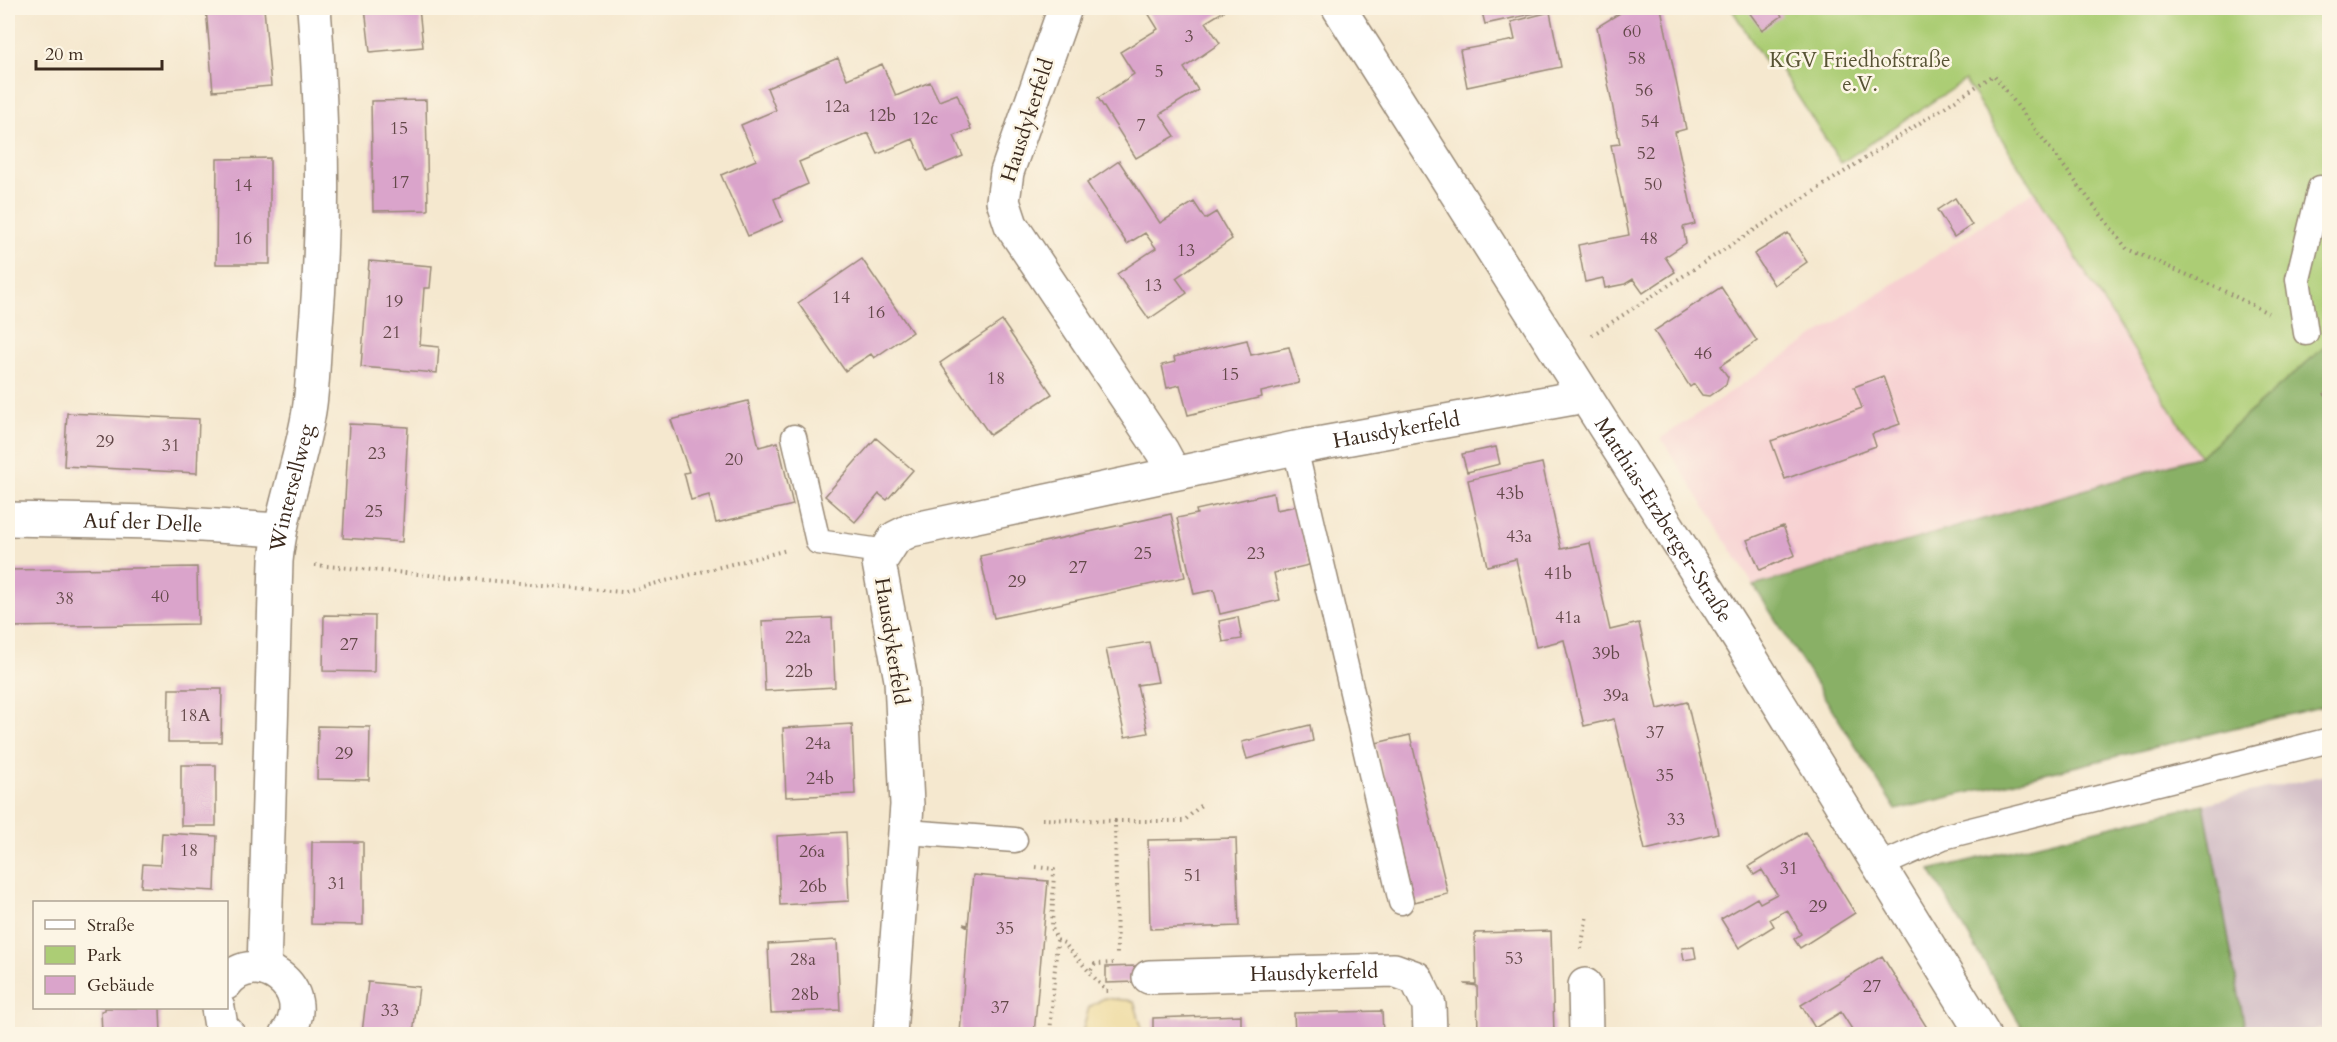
<svg xmlns="http://www.w3.org/2000/svg" width="2337" height="1042" viewBox="0 0 2337 1042" font-family="Cardo,serif">
  <style>
    .built { fill: #f7cfd1 }
    .industrial { fill: #d2bdc6 }
    .green { fill: #accd75; stroke: #747c4a; stroke-width: 1.5 }
    .forest { fill: #89b066; stroke: #626d42; stroke-width: 1.5 }
    .sand { fill: #eeda9e; stroke: #94825e; stroke-width: 1.5 }
    .building { fill: #daa4cb }
    .lines { fill: none; stroke-linecap: round; stroke-linejoin: round }
    .service-casing { stroke: #988976; stroke-width: 27 }
    .minor-casing { stroke: #988976; stroke-width: 36 }
    .tertiary-casing { stroke: #988976; stroke-width: 36 }
    .path { stroke: #988976; stroke-width: 4; stroke-dasharray: 1.5 4.5; stroke-linecap: butt }
    .service { stroke: #fff; stroke-width: 24 }
    .minor { stroke: #fff; stroke-width: 33 }
    .tertiary { stroke: #fff; stroke-width: 33 }
    .labels { text-anchor: middle; stroke-width: 5; stroke-linejoin: round; paint-order: stroke }
    .number-label { font-size: 18px; fill: #634849 }
    .park-label { font-size: 21px; fill: #575334; stroke: #fcf5e5 }
    .street-label { font-size: 21px; fill: #3b2a1e; stroke: #fcf5e5 }
  </style>
  <rect width="100%" height="100%" fill="#fcf5e5"/>
  <filter id="ink" filterUnits="userSpaceOnUse"><feTurbulence type="fractalNoise" baseFrequency=".0167" numOctaves="2"/><feDisplacementMap in="SourceGraphic" scale="12" xChannelSelector="R" yChannelSelector="G"/><feConvolveMatrix kernelMatrix="1 2 1 2 8 2 1 2 1" color-interpolation-filters="sRGB"/></filter>
  <filter id="wash" filterUnits="userSpaceOnUse"><feTurbulence type="fractalNoise" baseFrequency=".008" numOctaves="4" result="noise"/><feDisplacementMap in="SourceGraphic" scale="24" xChannelSelector="R" yChannelSelector="G"/><feGaussianBlur stdDeviation="1.35" result="paint"/><feColorMatrix in="noise" values="0 0 0 0 0 0 0 0 0 0 0 0 0 0 0 0 0 1.4 0 .05"/><feComposite in="paint" operator="in"/></filter>
  <g filter="url(#wash)">
    <rect width="100%" height="100%" fill="#f5e8cf"/>
    <path class="built" d="M2035,190L2200,456L1754,586L1661,438Z"/>
    <path class="industrial" d="M2329,774V1034H2323L2322,1029L2291,1034H2246L2204,804Z"/>
    <path class="green" d="M1731,8H2329V343L2200,456L1965,80L1841,163L1775,61L1767,65Z"/>
    <path class="forest" d="M2329,343V705L1896,810L1754,586L2200,456Z
      M2204,804L2246,1034H2026L1930,870Z"/>
    <path class="sand" d="M1104,998L1134,1001L1141,1025L1140,1034H1085L1083,1029L1089,1007Z"/>
    <g id="blocks">
      <path class="building" d="M206,8H264L271,86L213,91Z
        M365,8H419L423,47L370,52Z
        M1145,8H1229L1206,22L1220,43L1184,68L1198,90L1160,114L1175,136L1136,158L1098,98L1134,74L1120,52L1158,29Z
        M1481,8H1550V10L1485,24Z
        M1628,8H1661L1686,129L1675,132L1695,224L1683,227L1686,243L1665,257L1675,272L1643,293L1633,279L1625,284L1605,288L1603,278L1585,282L1578,245L1629,235L1611,145L1620,144L1597,27Z
        M1746,8H1777L1782,16L1762,30Z
        M1550,12L1561,67L1467,87L1460,50L1515,40L1511,22Z
        M838,58L847,79L882,64L896,96L930,82L939,101L957,94L971,129L954,136L963,156L927,171L913,139L878,154L868,133L799,162L808,184L774,199L783,221L748,236L721,175L756,160L741,125L776,110L767,88Z
        M426,100L428,210L373,211L371,101Z
        M270,158V264H216L217,159Z
        M1119,161L1160,223L1194,202L1205,219L1216,212L1232,239L1176,278L1187,293L1149,319L1117,274L1156,248L1145,233L1127,244L1087,183Z
        M1955,198L1972,225L1954,237L1937,210Z
        M1788,233L1807,262L1774,285L1754,254Z
        M862,259L912,332L874,358L871,354L845,371L798,303Z
        M369,261L432,266L430,288H424L420,345L439,347L437,373L361,367Z
        M1721,287L1757,341L1720,366L1728,377L1726,384L1709,396L1702,395L1694,384L1690,387L1654,331Z
        M1002,321L1052,394L990,435L940,363Z
        M1247,340L1251,355L1289,347L1299,383L1261,392L1262,397L1188,415L1180,385L1167,388L1162,365L1175,362L1174,357Z
        M1883,376L1900,424L1872,434L1876,446L1785,479L1771,441L1862,408L1854,387Z
        M748,401L759,447L778,442L793,505L716,523L709,495L691,500L684,473L689,472L671,420Z
        M67,413L199,419L197,473L64,466Z
        M349,424L408,427L402,542L343,538Z
        M876,438L913,470L887,500L879,494L855,522L825,496Z
        M1496,447L1500,464L1467,472L1462,454Z
        M1542,463L1561,549L1590,543L1610,630L1639,623L1658,709L1687,702L1718,833L1645,850L1614,719L1584,726L1564,640L1536,647L1516,559L1487,566L1468,480Z
        M1273,493L1276,510L1297,506L1309,565L1274,573L1280,600L1220,614L1214,590L1194,594L1177,518L1197,514L1196,510Z
        M1171,514L1185,577L994,618L980,556Z
        M1783,526L1795,555L1760,570L1747,540Z
        M197,567L198,624L8,627V570Z
        M324,615L375,616L374,672L323,671Z
        M1238,617L1242,639L1223,642L1219,621Z
        M832,618L835,687L765,691L762,621Z
        M1149,642L1158,682L1137,685L1148,733L1125,737L1106,649Z
        M169,689H222L221,742H168Z
        M852,724L855,794L786,797L783,728Z
        M1310,725L1313,741L1247,759L1242,742Z
        M318,726L370,727L369,780L317,779Z
        M1410,735L1448,894L1414,902L1376,743Z
        M181,765H216V826H181Z
        M846,832L849,901L780,905L777,836Z
        M1805,832L1855,913L1800,948L1794,939L1801,934L1787,910L1770,919L1774,926L1739,948L1721,919L1757,898L1760,903L1777,894L1762,870L1754,875L1749,866Z
        M162,833L217,836L215,891L141,887L143,864L160,865Z
        M1236,838L1239,926L1150,929L1148,840Z
        M312,842H363V925L311,924Z
        M973,875L1048,881L1034,1034H960L968,927L963,924L968,925Z
        M1551,931L1554,1034H1478L1477,986L1464,984H1476L1475,933Z
        M837,940L840,1010L771,1013L768,944Z
        M1694,947L1696,958L1684,960L1682,948Z
        M1882,956L1931,1034H1855L1841,1012L1815,1028L1801,1005Z
        M1137,966V982L1106,983V967Z
        M368,982L419,987L413,1034L362,1033Z
        M105,1008H160L161,1034H102L101,1011L105,1010Z
        M1382,1011L1383,1034H1295L1294,1013Z
        M1241,1015V1034H1153V1018Z"/>
    </g>
  </g>
  <g filter="url(#ink)">
    <use href="#blocks" fill-opacity="0" stroke="#988976" stroke-width="1.5"/>
    <g class="lines">
      <defs>
        <path id="service" d="M2306,333L2298,279L2320,188
          M794,437L818,542L887,552
          M1295,448L1401,902
          M907,832L1015,840
          M1879,866L1943,837L2330,740"/>
        <g id="minor">
          <path d="M1065,8L1007,172L1003,201L1011,225L1162,451L1174,473"/>
          <path id="s1" d="M8,519L154,522L279,530"/>
          <path id="s2" d="M264,969L276,561C281,510 301,462 309,411C313,387 313,363 315,339C325,228 323,118 314,8"/>
          <path id="s3" d="M1149,977L1394,970L1416,978L1429,1005L1430,1034"/>
          <path d="M226,983C255,944 320,989 287,1034"/>
          <path d="M1585,985L1586,1034"/>
          <path d="M218,1008L221,1026L228,1034"/>
          <path id="s4" d="M890,1034L907,805L901,680L879,563L895,538L911,530L1295,448L1585,396"/>
        </g>
        <g id="tertiary">
          <path id="s5" d="M1339,8L1738,637L1983,1034"/>
        </g>
      </defs>
      <use href="#service" class="service-casing"/>
      <use href="#minor" class="minor-casing"/>
      <use href="#tertiary" class="tertiary-casing"/>
      <path class="path" d="M1592,335L1994,75L2127,249L2218,288L2268,313
        M2324,395L2330,392
        M315,565L622,592L787,550
        M1042,819L1115,821L1117,955
        M1115,821H1184L1201,805
        M1036,867L1054,869L1052,928L1057,940L1050,1034
        M1057,940L1064,943L1106,991H1113
        M1581,949L1587,915
        M1091,970L1095,964L1113,963"/>
      <use href="#service" class="service"/>
      <use href="#minor" class="minor"/>
      <use href="#tertiary" class="tertiary"/>
    </g>
  </g>
  <g class="labels">
    <g class="number-label">
      <text x="1632" y="37">60</text>
      <text x="1189" y="42">3</text>
      <text x="1637" y="64">58</text>
      <text x="1159" y="77">5</text>
      <text x="1644" y="96">56</text>
      <text x="837" y="112">12a</text>
      <text x="882" y="121">12b</text>
      <text x="925" y="124">12c</text>
      <text x="1650" y="127">54</text>
      <text x="1141" y="131">7</text>
      <text x="399" y="134">15</text>
      <text x="1646" y="159">52</text>
      <text x="400" y="188">17</text>
      <text x="1653" y="190">50</text>
      <text x="243" y="191">14</text>
      <text x="243" y="244">16</text>
      <text x="1649" y="244">48</text>
      <text x="1186" y="256">13</text>
      <text x="1153" y="291">13</text>
      <text x="841" y="303">14</text>
      <text x="394" y="307">19</text>
      <text x="876" y="318">16</text>
      <text x="392" y="338">21</text>
      <text x="1703" y="359">46</text>
      <text x="1230" y="380">15</text>
      <text x="996" y="384">18</text>
      <text x="105" y="447">29</text>
      <text x="171" y="451">31</text>
      <text x="377" y="459">23</text>
      <text x="734" y="465">20</text>
      <text x="1510" y="499">43b</text>
      <text x="374" y="517">25</text>
      <text x="1519" y="542">43a</text>
      <text x="1143" y="559">25</text>
      <text x="1256" y="559">23</text>
      <text x="1078" y="573">27</text>
      <text x="1558" y="579">41b</text>
      <text x="1017" y="587">29</text>
      <text x="160" y="602">40</text>
      <text x="65" y="604">38</text>
      <text x="1568" y="623">41a</text>
      <text x="798" y="643">22a</text>
      <text x="349" y="650">27</text>
      <text x="1606" y="659">39b</text>
      <text x="799" y="677">22b</text>
      <text x="1616" y="701">39a</text>
      <text x="195" y="721">18A</text>
      <text x="1655" y="738">37</text>
      <text x="818" y="749">24a</text>
      <text x="344" y="759">29</text>
      <text x="1665" y="781">35</text>
      <text x="820" y="784">24b</text>
      <text x="1676" y="825">33</text>
      <text x="189" y="856">18</text>
      <text x="812" y="857">26a</text>
      <text x="1789" y="874">31</text>
      <text x="1193" y="881">51</text>
      <text x="337" y="889">31</text>
      <text x="813" y="892">26b</text>
      <text x="1818" y="912">29</text>
      <text x="1005" y="934">35</text>
      <text x="1514" y="964">53</text>
      <text x="803" y="965">28a</text>
      <text x="1872" y="992">27</text>
      <text x="805" y="1000">28b</text>
      <text x="1000" y="1013">37</text>
      <text x="390" y="1016">33</text>
    </g>
    <g class="park-label">
      <text x="1860" y="67">KGV Friedhofstraße<tspan x="1860" dy="24">e.V.</tspan></text>
    </g>
    <g class="street-label">
      <text transform="translate(1027 120) rotate(-72)" y="7">Hausdykerfeld</text>
      <text dy="7" stroke="none"><textPath href="#s4" startOffset="1017">Hausdykerfeld</textPath></text>
      <text dy="7" stroke="none"><textPath href="#s2" startOffset="483">Wintersellweg</textPath></text>
      <text dy="7" stroke="none"><textPath href="#s5" startOffset="606">Matthias-Erzberger-Straße</textPath></text>
      <text dy="7" stroke="none"><textPath href="#s1" startOffset="135">Auf der Delle</textPath></text>
      <text transform="translate(892 641) rotate(81)" y="7">Hausdykerfeld</text>
      <text dy="7" stroke="none"><textPath href="#s3" startOffset="165">Hausdykerfeld</textPath></text>
    </g>
  </g>
  <rect width="2337" height="1042" fill="none" stroke="#fcf5e5" stroke-width="30"/>
  <rect x="33" y="901" width="195" height="108" fill="#fcf5e5" stroke="#afa495" stroke-width="1.5"/>
  <rect x="45" y="920" width="30" height="9" fill="#ffffff" stroke="#afa495" stroke-width="1.5"/>
  <text x="87" y="931" font-size="18" fill="#3b2a1e">Straße</text>
  <rect x="45" y="946" width="30" height="18" fill="#accd75" stroke="#afa495" stroke-width="1.5"/>
  <text x="87" y="961" font-size="18" fill="#3b2a1e">Park</text>
  <rect x="45" y="976" width="30" height="18" fill="#daa4cb" stroke="#afa495" stroke-width="1.5"/>
  <text x="87" y="991" font-size="18" fill="#3b2a1e">Gebäude</text>
  <path d="M36 60v9h126v-9" fill="none" stroke="#3b2a1e" stroke-width="3"/>
  <text x="45" y="60" font-size="18" fill="#3b2a1e" stroke="#fcf5e5" stroke-width="4.5" paint-order="stroke">20 m</text>
</svg>
